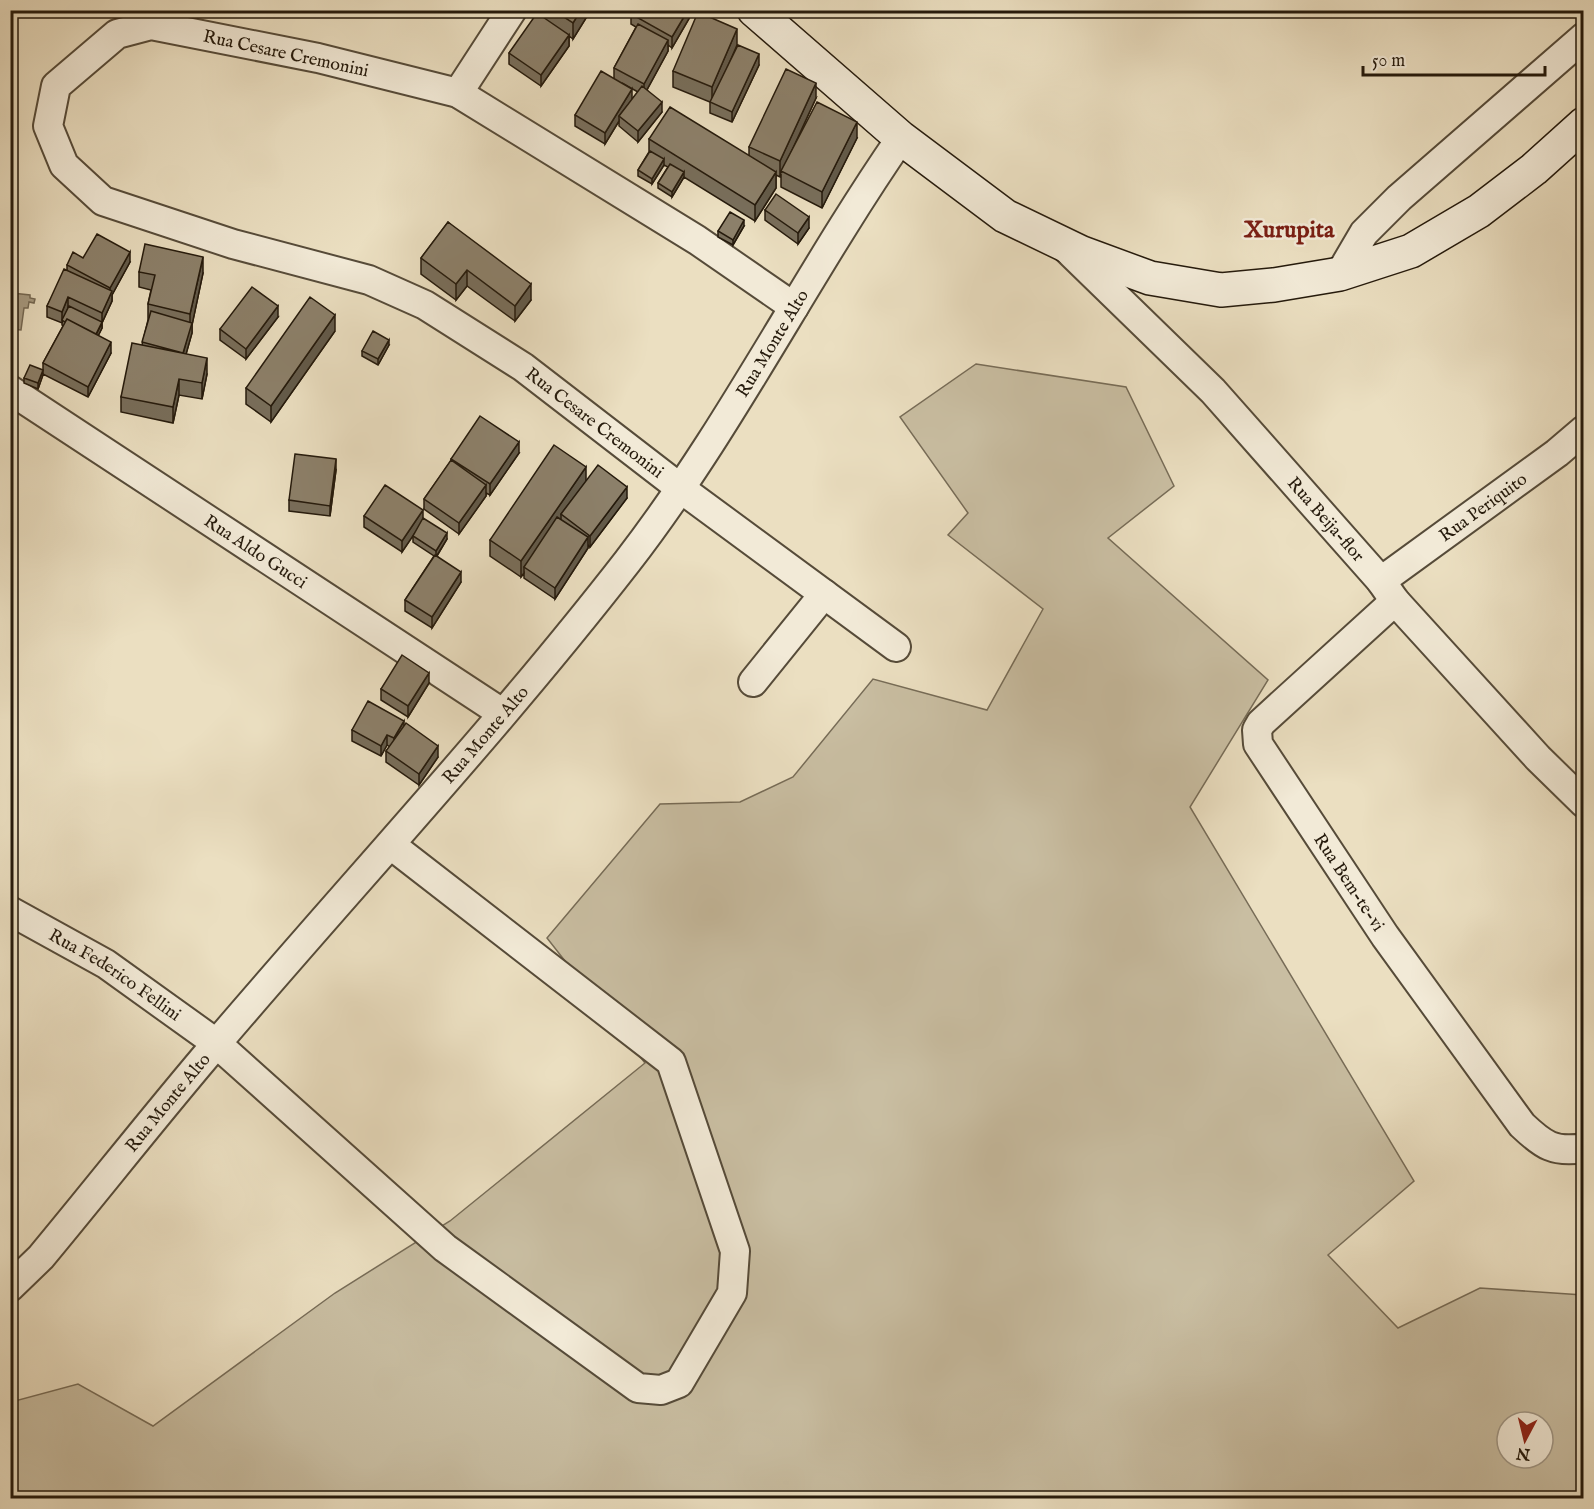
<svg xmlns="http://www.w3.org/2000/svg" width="1594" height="1509" viewBox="0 0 1594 1509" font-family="'IM FELL English',serif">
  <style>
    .green { fill: #c9bea2; stroke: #776c57; stroke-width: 1.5; fill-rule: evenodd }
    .water { fill: #a89c83; stroke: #746853; stroke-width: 1.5 }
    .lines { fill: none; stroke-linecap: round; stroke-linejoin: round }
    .street-casing { stroke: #564b39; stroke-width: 32 }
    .secondary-casing { stroke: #251a0c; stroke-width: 36 }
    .street { stroke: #f2ead7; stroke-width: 28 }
    .secondary { stroke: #f2ead7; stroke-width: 33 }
    .wall { fill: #786e5b; stroke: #251a0c; stroke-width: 1.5; fill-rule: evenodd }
    .shaded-wall { fill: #625a4a; stroke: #251a0c; stroke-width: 1.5 }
    .building { fill: #8c806a; stroke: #251a0c; stroke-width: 1.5 }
    .labels { text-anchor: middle; stroke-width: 5; stroke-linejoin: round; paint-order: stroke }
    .street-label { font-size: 18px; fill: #251a0c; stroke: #f2ead7 }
    .district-label { font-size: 24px; font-weight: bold; fill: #7a1f14; stroke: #f2ead7 }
  </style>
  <rect width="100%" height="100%" fill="#ebdfc1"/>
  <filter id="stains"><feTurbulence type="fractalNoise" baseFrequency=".00333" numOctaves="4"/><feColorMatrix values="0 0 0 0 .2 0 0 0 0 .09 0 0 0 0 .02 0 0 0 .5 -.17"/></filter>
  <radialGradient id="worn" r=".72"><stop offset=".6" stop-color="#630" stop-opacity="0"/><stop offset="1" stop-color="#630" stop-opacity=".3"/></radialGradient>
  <path class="green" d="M976,364L1126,387L1174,486L1108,538L1268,680L1190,807L1414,1181L1328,1255L1398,1328L1480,1288L1583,1295V1498H11V1402L78,1384L153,1426L335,1293L450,1221L645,1063L547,938L660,804L740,802L793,777L873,679L987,710L1043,609L948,535L968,513L900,417ZM1507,1422H1543V1458H1507Z"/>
  <path class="water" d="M12,293L30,295V298L35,299L34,303L29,302L28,308H24L21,330L11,329Z"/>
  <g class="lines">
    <defs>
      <g id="street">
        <path d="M458,93L512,10"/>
        <path id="s1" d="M1066,248L1213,391L1381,581L1395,601L1538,758L1584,803"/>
        <path d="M1340,274L1364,233L1399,198L1584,37"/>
        <path id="s2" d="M794,307L697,240L458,93L318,58L151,25L117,34L56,86L48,126L64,165L103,201L233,244L369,280L425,305L523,367L680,488L896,647"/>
        <path id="s3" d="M10,390L502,713"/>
        <path id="s4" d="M1381,581L1557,453L1584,430"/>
        <path id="s5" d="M1395,601L1261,723L1257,730L1258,744L1385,936L1522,1125C1543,1145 1554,1153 1584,1148"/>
        <path d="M753,682L824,594"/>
        <path id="s6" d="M10,911L106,964L216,1043L445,1248L638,1388L661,1390L679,1383L732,1293L735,1251L671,1062L391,845"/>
        <path id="s7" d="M10,1287L41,1257C100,1186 157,1113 217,1043C354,882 498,728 627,562C730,429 805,277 901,138"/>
      </g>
      <path id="secondary" d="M754,10L901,138L1005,216L1082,253L1150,278L1221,290L1274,285L1340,274L1411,251L1479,211L1534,169L1584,124"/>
    </defs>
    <use href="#street" class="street-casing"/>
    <use href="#secondary" class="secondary-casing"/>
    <use href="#street" class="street"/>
    <use href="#secondary" class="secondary"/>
  </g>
  <path class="wall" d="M541,10H591L573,39L569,36V46L541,86L509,64V53L541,16Z
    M633,10H694L672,48L668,45V51L647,90L662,112L638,142L619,126V121L605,144L575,126V115L614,78V68L636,27L631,24V14ZM622,83L638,92L632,99Z
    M737,45L732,58L759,65L732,122L710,113V102L673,87V71Z
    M816,98L793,148L857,138L822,208L781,187V174L780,177L776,175V188L755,221L684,177L672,197L658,188V183L668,167L664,165L652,184L638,176V170L649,152V139L749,156V147Z
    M765,210L809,228L798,244L765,220Z
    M448,222L531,300L515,321L467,286L456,300L421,274V258Z
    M744,226L733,245L718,237V231Z
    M130,262L112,295V301L102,323V328L98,336L111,353L88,397L43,374L38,389L24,383V378L43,370V363L63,326L62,325V322V323L47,317V306L67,270V265Z
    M139,272L203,273L192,325V333L186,354L207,374L202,399L179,395L173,423L121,412V397L142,345L148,320V304L151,290L139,287Z
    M278,317L246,359L220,340V329Z
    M335,331L271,422L246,404V388Z
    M389,345L378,365L362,356V351Z
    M519,453L490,495L486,493V496L459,534L424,509V499L451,461V459Z
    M336,470L330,516L289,511V500Z
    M586,481L627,498L590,547L588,545V548L555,599L524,578V573L521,577L490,556V540Z
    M364,516L423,519L447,539L437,556L461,582L432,628L405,611V600L434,556L413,542V536L414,534L402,552L364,527Z
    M429,683L408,717L381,700V689Z
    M404,726L438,757L419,785L386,762V751L390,747L387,745L381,756L352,741V730Z"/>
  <path class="shaded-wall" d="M581,10H591L573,39V23Z
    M688,10H694L672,48V37Z
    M737,29V45L712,103V87Z
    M569,35V46L541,86V75Z
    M668,40V51L644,95V84Z
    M759,54V65L732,122V112Z
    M816,83V98L782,172L781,171L780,177V161Z
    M632,89V100L619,116V121L605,144V133Z
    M662,102V112L638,142V131Z
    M857,122V138L822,208V192Z
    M664,159V165L652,184V179Z
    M684,172V177L672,197V192Z
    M776,172V188L755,221V205Z
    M809,217V228L798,244V233Z
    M744,220V226L733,245V240Z
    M130,252V262L112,295V301L102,323V328L95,342V337L102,323V313L110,295V288Z
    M203,257V273L192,325V333L183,365V354L190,327V314Z
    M467,270V286L456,300V284Z
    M531,284V300L515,321V306Z
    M68,297V308L62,323V312Z
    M278,306V317L246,359V349Z
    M335,315V331L271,422V406Z
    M389,340V345L378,365V359Z
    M111,342V353L88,397V387Z
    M207,358V374L202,399V383Z
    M43,370V375L38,389V383Z
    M179,379V395L173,423V407Z
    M519,442V453L490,495V484Z
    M336,459V470L330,516V506Z
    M586,467V482L561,514V519L524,567V573L521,577V561Z
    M486,485V496L459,534V523Z
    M627,487V498L590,547V536Z
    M423,510V521L402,552V541Z
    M447,533V539L436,557V551Z
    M588,537V548L555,599V588Z
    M461,572V582L432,628V617Z
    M429,673V683L408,717V706Z
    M404,721V731L394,749V738Z
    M387,735V745L381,756V746Z
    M438,746V757L419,785V774Z"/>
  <path class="building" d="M553,10H581L573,23Z
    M633,10H688L672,37L631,14Z
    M698,12L737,29L712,87L673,71Z
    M537,13L569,35L541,75L509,53Z
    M638,24L668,40L644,84L614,68Z
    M738,45L759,54L732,112L710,102Z
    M786,69L816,83L780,161L749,147Z
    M601,71L632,89L605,133L575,115Z
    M642,86L662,102L638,131L619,116Z
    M817,102L857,122L822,192L781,171Z
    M670,107L776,172L755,205L649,139Z
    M650,151L664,159L652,179L638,170Z
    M670,164L684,172L672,192L658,183Z
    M776,194L809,217L798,233L765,210Z
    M730,212L744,220L733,240L718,231Z
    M448,222L531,284L515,306L467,270L456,284L421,258Z
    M97,234L130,252L110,288L67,265L73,252L83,258Z
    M145,244L203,257L190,314L148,304L155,275L139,272Z
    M64,269L112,291L102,313L68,297L62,312L47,306Z
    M252,287L278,306L246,349L220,329Z
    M310,297L335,315L271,406L246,388Z
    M69,306L102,322L96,334L67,319L65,322L62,320Z
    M151,311L192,323L183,353L142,342Z
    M67,319L111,342L88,387L43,363Z
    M373,331L389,340L378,359L362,351Z
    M132,343L207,358L202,383L179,379L173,407L121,397Z
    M30,365L43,370L38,383L24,378Z
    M480,416L519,442L490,484L451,459Z
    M554,445L586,467L521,561L490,540Z
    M295,454L336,459L330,506L289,500Z
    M451,460L486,485L459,523L424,499Z
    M598,465L627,487L590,536L561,514Z
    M385,485L423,510L402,541L364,516Z
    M557,517L588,537L555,588L524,567Z
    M423,518L447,533L436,551L413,536Z
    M435,555L461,572L432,617L405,600Z
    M402,655L429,673L408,706L381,689Z
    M368,701L404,721L394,738L387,735L381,746L352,730Z
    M406,723L438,746L419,774L386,751Z"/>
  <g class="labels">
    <g class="street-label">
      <text transform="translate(286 53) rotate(12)" y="6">Rua Cesare Cremonini</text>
      <text dy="6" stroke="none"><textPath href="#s7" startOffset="1215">Rua Monte Alto</textPath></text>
      <text dy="6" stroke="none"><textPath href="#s2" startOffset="1510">Rua Cesare Cremonini</textPath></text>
      <text dy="6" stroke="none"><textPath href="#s4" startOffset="126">Rua Periquito</textPath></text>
      <text dy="6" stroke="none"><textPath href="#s1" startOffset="376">Rua Beija-flor</textPath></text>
      <text dy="6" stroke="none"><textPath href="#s3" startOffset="294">Rua Aldo Gucci</textPath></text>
      <text dy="6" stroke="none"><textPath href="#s7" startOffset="729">Rua Monte Alto</textPath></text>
      <text dy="6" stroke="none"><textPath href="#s5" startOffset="369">Rua Bem-te-vi</textPath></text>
      <text dy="6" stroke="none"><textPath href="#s6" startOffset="123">Rua Federico Fellini</textPath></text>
      <text dy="6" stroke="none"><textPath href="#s7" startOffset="243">Rua Monte Alto</textPath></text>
    </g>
    <g class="district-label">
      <text x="1289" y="237">Xurupita</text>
    </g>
  </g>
  <rect width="1594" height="1509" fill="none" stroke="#ebdfc1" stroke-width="36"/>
  <rect x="12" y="12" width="1570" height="1485" fill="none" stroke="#251a0c" stroke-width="3"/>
  <rect x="18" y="18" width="1558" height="1473" fill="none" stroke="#251a0c" stroke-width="1.5"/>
  <g transform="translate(1525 1440) rotate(187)"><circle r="28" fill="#f2ead7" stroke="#a09786" stroke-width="1.5"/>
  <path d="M0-4.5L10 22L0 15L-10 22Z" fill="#8f2418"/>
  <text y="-9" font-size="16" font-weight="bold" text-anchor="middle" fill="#251a0c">N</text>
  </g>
  <path d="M1363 66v9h182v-9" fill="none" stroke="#251a0c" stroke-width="3"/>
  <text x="1372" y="66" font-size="18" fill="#251a0c" stroke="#f2ead7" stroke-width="4.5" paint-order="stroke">50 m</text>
  <rect width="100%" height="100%" filter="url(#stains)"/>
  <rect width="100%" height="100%" fill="url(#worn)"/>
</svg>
